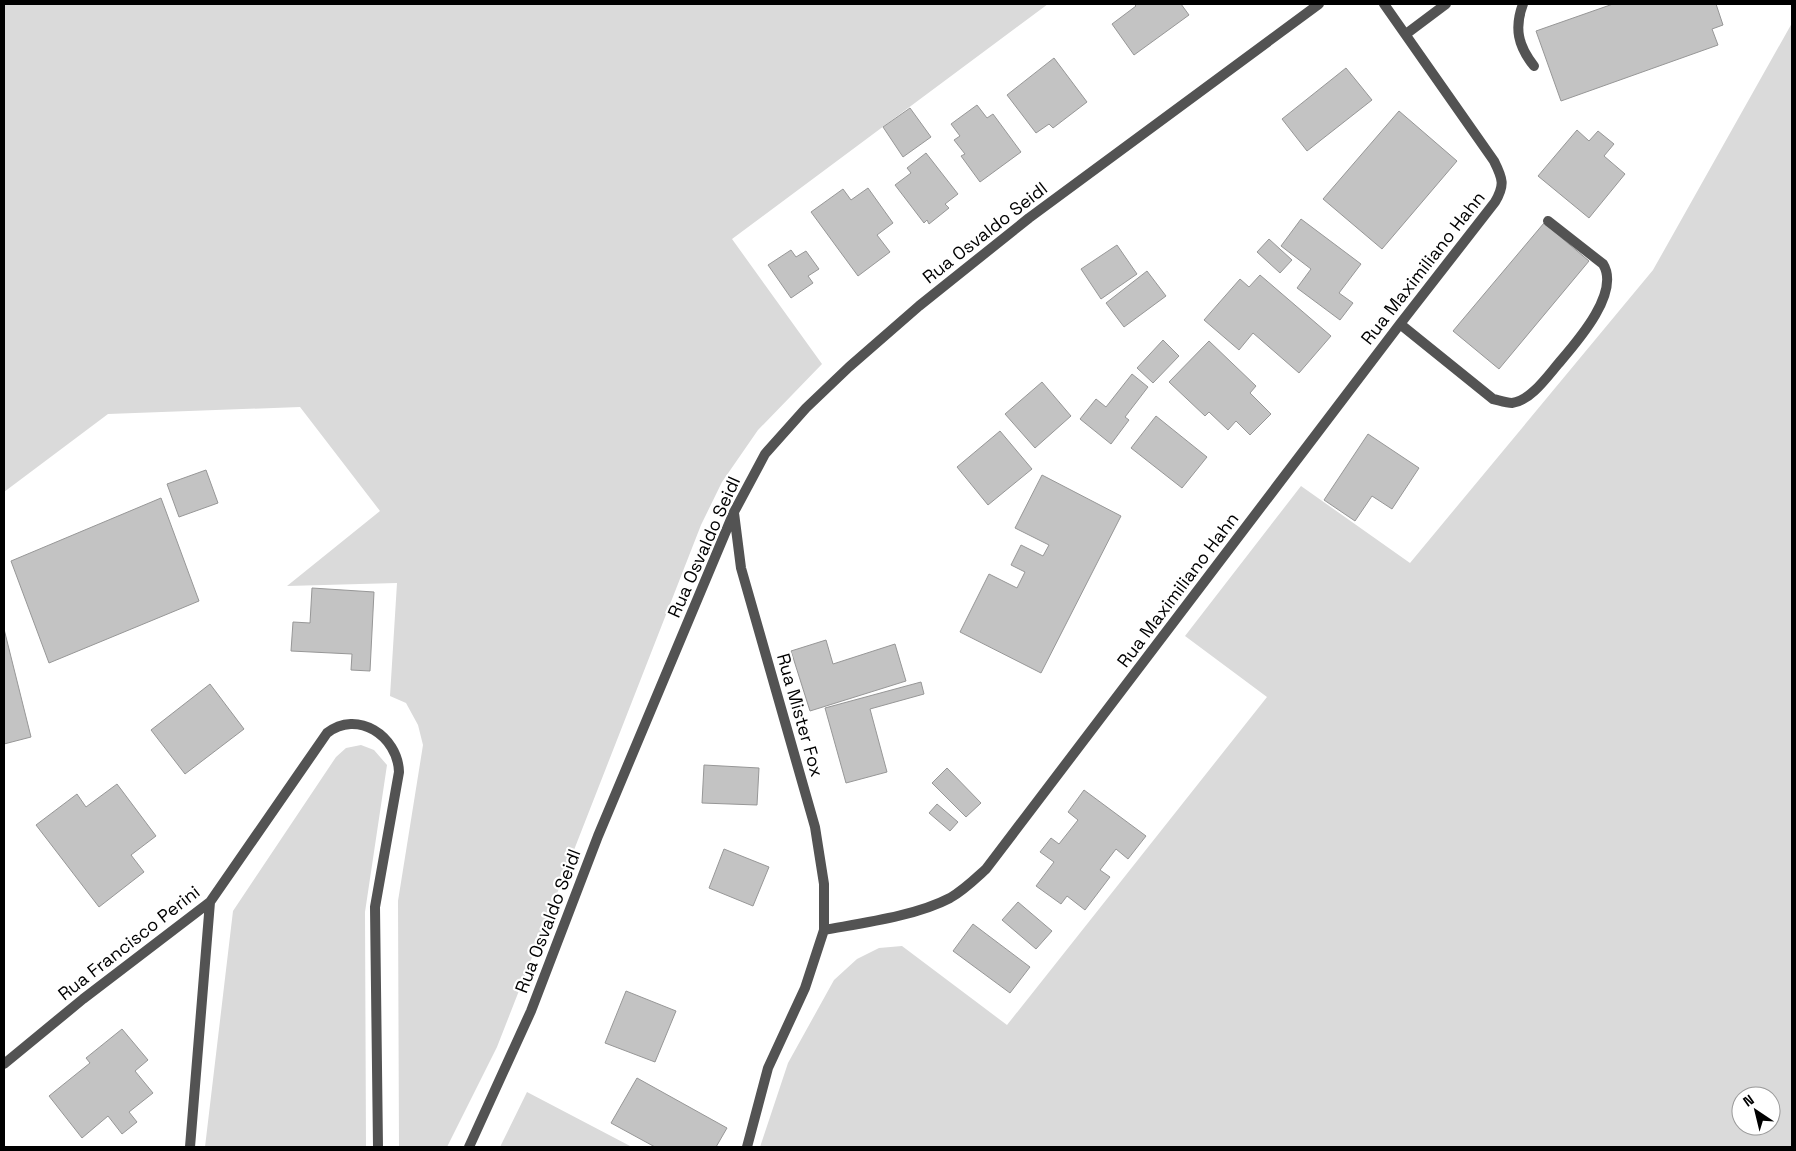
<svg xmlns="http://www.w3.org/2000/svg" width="1796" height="1151" viewBox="0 0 1796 1151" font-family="'Space Grotesk',sans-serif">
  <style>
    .green { fill: #dadada; fill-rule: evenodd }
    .building { fill: #c3c3c3; stroke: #979797 }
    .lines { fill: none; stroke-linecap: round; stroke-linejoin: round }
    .minor { stroke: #535353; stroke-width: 10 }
    .labels { text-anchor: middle; stroke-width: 4.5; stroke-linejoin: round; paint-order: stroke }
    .street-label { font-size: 18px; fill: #000; stroke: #fff }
  </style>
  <rect width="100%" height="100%" fill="#fff"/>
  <path class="green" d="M4,4H1048L732,239L822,364L758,430L722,482L701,525L497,1047L447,1147H399L398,901L423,745L418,725L406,703L390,696L397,583L287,586L380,511L300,407L108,414L4,492Z
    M1792,23V1147H760L788,1063L834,980L857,959L879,948L902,946L1007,1025L1267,697L1185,636L1301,486L1410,563L1653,270ZM1741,1096H1771V1126H1741Z
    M361,745L374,750L387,765L365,912L366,1147H205L233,911L336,757L346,748Z
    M527,1092L632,1147H500Z"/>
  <path class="building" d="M1134,4H1181L1189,15L1134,55L1112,24L1136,6Z
    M1613,4H1716L1723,25L1712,29L1718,45L1561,101L1536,31Z
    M1054,58L1087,102L1053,128L1049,124L1036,133L1007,95Z
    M1346,68L1372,100L1307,151L1282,119Z
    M977,105L987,118L993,114L1021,152L980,182L961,156L965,154L954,140L960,136L951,124Z
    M910,108L931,137L903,157L883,127Z
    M1399,111L1457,161L1382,249L1323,199Z
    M1577,130L1589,141L1598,131L1614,144L1604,156L1625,174L1589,218L1538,176Z
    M926,153L958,194L945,204L949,208L929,224L927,220L924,223L895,185L911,173L907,168Z
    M868,188L893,223L877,235L890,252L858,276L811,212L843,189L851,200Z
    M1301,219L1361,264L1339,293L1353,303L1340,320L1297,288L1311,269L1281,246Z
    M1544,223L1589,261L1499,369L1453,331Z
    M1269,239L1292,260L1280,273L1257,252Z
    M1117,245L1137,274L1101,299L1081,269Z
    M791,250L796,257L806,251L819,269L808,276L813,283L791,298L768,265Z
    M1147,271L1166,296L1124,327L1106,303Z
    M1260,275L1331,336L1299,373L1253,333L1239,350L1204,320L1240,279L1249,287Z
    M1163,340L1179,356L1153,383L1137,368Z
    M1209,341L1256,386L1250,393L1271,414L1250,435L1236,421L1228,430L1209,412L1205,416L1169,382Z
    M1132,374L1148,387L1125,417L1129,420L1111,444L1080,419L1096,399L1106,407Z
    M1042,382L1071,416L1035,448L1005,414Z
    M1156,416L1207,457L1182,488L1131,448Z
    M1000,431L1032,469L988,505L957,467Z
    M1368,434L1419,468L1392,509L1372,496L1355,521L1324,500Z
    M206,470L218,503L179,517L167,484Z
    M1042,475L1121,516L1041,673L960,632L989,574L1017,588L1025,572L1011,565L1021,545L1043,556L1049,545L1015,528Z
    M161,498L199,601L49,663L11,561Z
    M312,588L374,592L370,671L351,670L352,654L291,651L293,622L310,623Z
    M4,629L31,737L4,744Z
    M826,640L833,664L895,644L906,681L810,711L791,651Z
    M921,682L924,694L870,709L887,772L846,783L825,708Z
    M210,684L244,729L185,774L151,730Z
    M704,765L759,768L757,805L702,803Z
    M947,768L981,803L966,817L932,783Z
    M117,784L156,836L131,855L144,872L99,907L36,825L77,794L86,807Z
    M1084,790L1146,836L1128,859L1116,849L1100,870L1110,877L1085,910L1067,896L1061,904L1036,886L1054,862L1040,852L1051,838L1059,844L1078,820L1068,812Z
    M937,804L958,822L950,831L929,813Z
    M724,849L769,867L753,906L709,888Z
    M1018,902L1052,931L1036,949L1002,920Z
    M973,924L1030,967L1010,993L953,951Z
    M626,991L676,1011L655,1062L605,1043Z
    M122,1029L148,1060L135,1071L153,1093L129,1112L137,1122L122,1134L108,1116L82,1138L49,1096L90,1063L86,1058Z
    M637,1078L727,1128L716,1147H655L611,1123Z"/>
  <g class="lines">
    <path class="minor" d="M1523,4C1514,28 1518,46 1534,66
      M1406,34L1446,4
      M1400,324L1493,399C1498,400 1506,403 1512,403C1530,401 1547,377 1558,364C1576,343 1621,293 1603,264L1548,221
      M734,513L741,568L815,827L824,884V930L805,988L768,1068L747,1147
      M824,930C862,923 916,916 950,898C964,890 975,879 986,869L1400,324L1495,202C1505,185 1503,179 1494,161L1384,4
      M4,1064L83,999L210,902L327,733C357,709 398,736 399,772L375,907L378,1147
      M190,1147L210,902
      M469,1147L531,1011L598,836L734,512L765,454L806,408L849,367L919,306L1029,218L1319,4"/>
  </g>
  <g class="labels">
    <g class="street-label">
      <text transform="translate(985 233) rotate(-38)" y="6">Rua Osvaldo Seidl</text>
      <text transform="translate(1423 268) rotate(-52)" y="6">Rua Maximiliano Hahn</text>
      <text transform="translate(704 547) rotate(-66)" y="6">Rua Osvaldo Seidl</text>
      <text transform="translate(1178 590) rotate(-53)" y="6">Rua Maximiliano Hahn</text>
      <text transform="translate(800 715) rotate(74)" y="6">Rua Mister Fox</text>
      <text transform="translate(548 921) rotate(-69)" y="6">Rua Osvaldo Seidl</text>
      <text transform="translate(129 943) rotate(-38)" y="6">Rua Francisco Perini</text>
    </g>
  </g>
  <rect width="1796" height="1151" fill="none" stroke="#000000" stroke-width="10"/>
  <g transform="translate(1756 1111) rotate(325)"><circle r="24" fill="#ffffff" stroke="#999999"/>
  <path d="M0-4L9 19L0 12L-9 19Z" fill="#000000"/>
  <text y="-8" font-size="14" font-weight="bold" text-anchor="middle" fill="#000000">N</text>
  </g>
</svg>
